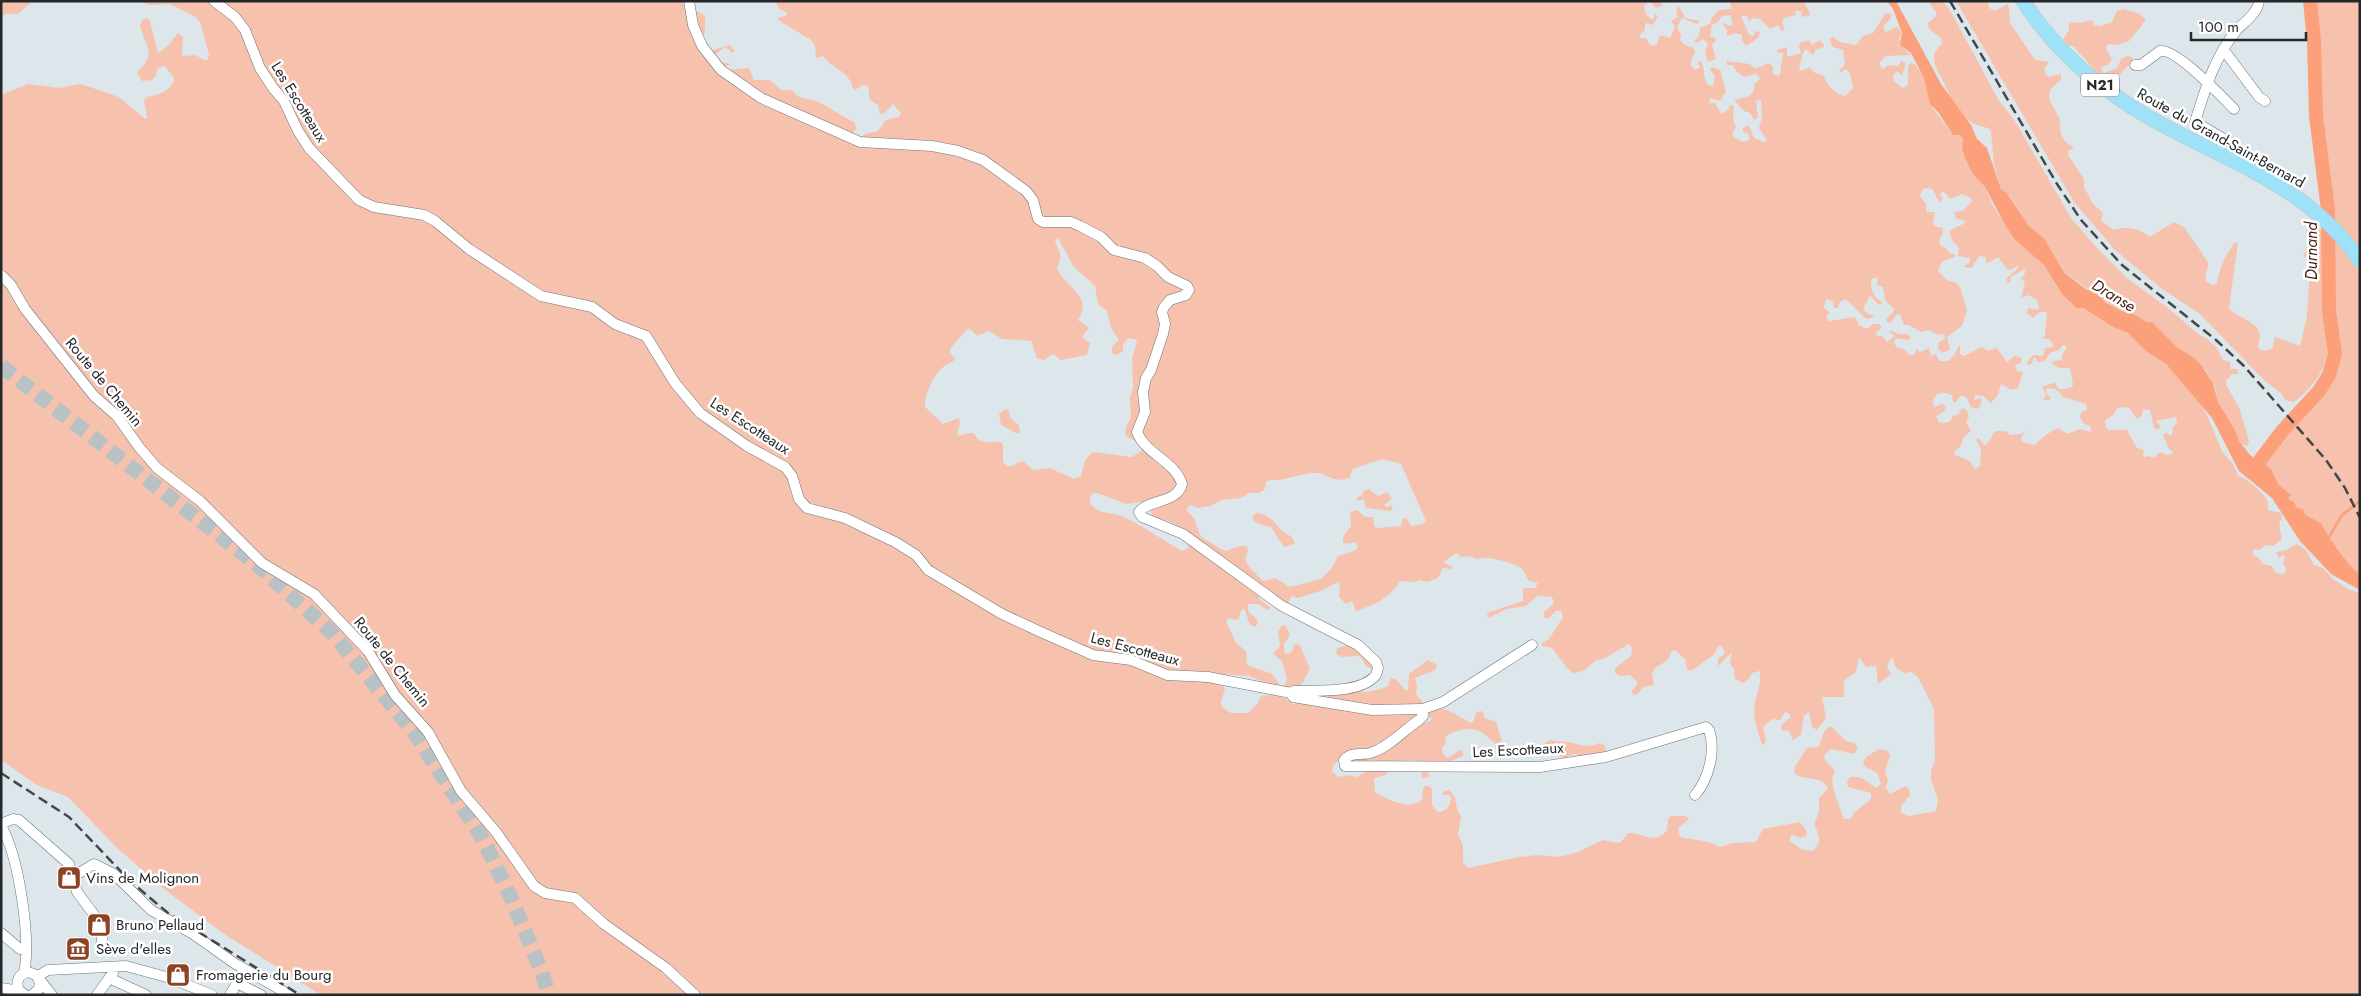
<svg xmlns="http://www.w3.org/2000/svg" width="2361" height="996" viewBox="0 0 2361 996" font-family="Jost,sans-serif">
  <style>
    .green { fill: #f7c2ad; fill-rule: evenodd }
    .water { fill: #fca07b }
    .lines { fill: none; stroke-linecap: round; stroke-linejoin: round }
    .stream { stroke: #fca07b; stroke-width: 2.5 }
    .river { stroke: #fca07b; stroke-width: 14 }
    .highway-tunnel { stroke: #b8c1c4; stroke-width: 15; stroke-dasharray: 15 8; stroke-linecap: butt }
    .minor-casing { stroke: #6b7477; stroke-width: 11 }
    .major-casing { stroke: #c2c3c3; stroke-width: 15 }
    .minor { stroke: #fff; stroke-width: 10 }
    .major { stroke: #9ee2fa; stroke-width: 14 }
    .rail { stroke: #43474a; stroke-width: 2.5; stroke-dasharray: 10 5; stroke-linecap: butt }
    .labels { text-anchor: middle; stroke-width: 5; stroke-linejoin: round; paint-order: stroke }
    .shield { fill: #fff; stroke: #66686a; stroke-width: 1 }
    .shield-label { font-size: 14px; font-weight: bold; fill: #25282a }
    .street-label { font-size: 15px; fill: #25282a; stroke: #fff }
    .poi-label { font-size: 15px; fill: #25282a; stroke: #fff; text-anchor: start }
    .water-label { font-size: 16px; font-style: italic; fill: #421f10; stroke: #fff }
  </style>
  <rect width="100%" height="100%" fill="#dde7eb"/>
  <path class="green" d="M1,1H32L18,14H5L1,17Z
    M137,1H683L686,13L699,12L705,16V31L702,39L711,51L729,45L735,50L733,53L725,47L715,55L721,62L731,64L724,67L727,70L749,68L754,80H770L781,90H792L799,97L819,102L855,123L856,129L851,136L858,139L865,134L878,131L886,120L899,117L901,113L893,104L885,113L880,114L878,105L870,100L868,86L863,85L855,90C851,86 852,83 849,79C842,69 830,66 823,56L816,58L815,46L811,40L778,20V18L787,15L786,12L779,9L775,1H1661L1662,6L1656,8L1650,2L1644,5C1644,12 1647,17 1653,20L1655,14L1658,16L1653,25L1646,23L1645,24V30L1639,36L1640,38H1646L1649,44L1652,46L1657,44L1660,35L1670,38L1675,27L1671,21L1678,17L1676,10L1679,6L1685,18L1700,21L1697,24L1682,18L1677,27L1681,35L1680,40L1685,45L1694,48L1695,52L1691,60V66L1694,69L1700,68L1698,63L1701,61C1706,69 1702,77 1708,85L1713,86L1715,77L1710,69L1712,67L1720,70L1726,91L1720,101L1710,98L1709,103H1715L1721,114L1728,110L1730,105L1734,106L1733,120L1736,127L1732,134L1735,138L1743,142L1750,140L1748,133L1743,132V128L1749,125L1754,138L1764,142L1767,141L1759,128L1762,117L1761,100L1756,101L1758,117L1754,120L1750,113L1744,111L1734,100L1749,96L1754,91V85L1760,78L1756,74L1744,77L1737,72L1733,65H1727V61L1750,64L1754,68H1758L1769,63L1773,67V74L1778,76L1780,74L1783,53L1781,52L1778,54L1777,50L1787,47V57L1801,53L1799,47L1800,43L1809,40L1812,45L1820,40L1824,45L1823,48L1816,49L1813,55L1806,49L1804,51L1799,67L1801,71L1810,67L1813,72L1824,76C1828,86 1834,93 1845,96L1853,88L1850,73L1846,69L1840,73L1839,71L1845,64L1843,50L1833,47L1829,39L1833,37L1839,42L1856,45L1863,36L1873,33L1885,14L1891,13V19L1884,25V30L1886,32L1897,27L1902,33L1899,38L1903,48L1911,55L1886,56L1880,62V66L1883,69L1888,65L1899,66L1901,61L1906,64L1902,75L1897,71L1893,76L1894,81L1903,88L1908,85V66L1911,63L1915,64L1924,78L1932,107L1953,135H1960L1963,139L1965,158L1974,174L1985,187L1992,204L2015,240L2044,265L2058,289L2072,305L2076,308H2082L2113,327L2122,329L2136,339L2146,351L2166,364L2197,399L2207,415L2222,451L2233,464L2238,476C2245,477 2266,495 2268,502C2268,504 2267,507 2268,510L2281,513L2282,518C2277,524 2281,533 2282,539L2273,546L2266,545L2259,550L2253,549V555L2258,557L2263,564L2272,566L2276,573L2285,574L2286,568L2283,564L2285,557L2283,555L2279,558L2276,552L2286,550L2297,544L2306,550L2314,565L2323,568L2333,579L2348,589L2360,593V995H321L224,934L160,886L115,846L68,797L37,785L1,760V95L28,84L59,88L79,84L87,86L119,97L145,119L147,118L144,101L147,97C158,95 172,91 174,78L165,66L157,69L156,76L152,80L142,81L137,72C158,53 145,47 140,25L143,19L148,18L150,21L158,53L168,46L178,33L183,37L182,56L195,55L205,60L208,59L209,55L200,22L194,16L169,4L151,5ZM1926,188L1932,189L1940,203L1943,199L1940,195L1941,193L1944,192L1950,199L1962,194L1971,198L1972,201L1963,211L1954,212L1956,219L1964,220L1965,223L1949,231L1952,240L1959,248L1958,256L1970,258L1969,263L1963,267L1972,268L1979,256L1986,257V264L1998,257L2007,269L2011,270L2017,266L2018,268L2006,279L2008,283H2010L2011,277L2025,269V273L2021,279L2025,282L2021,298L2028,295L2037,300L2039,307L2037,310L2028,308L2027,313L2033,318L2040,312H2046C2048,320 2045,327 2045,335L2042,338L2050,340L2053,344L2052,347L2045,348L2043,356L2033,355L2028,361L2027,365L2032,364L2033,358H2036L2037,362L2045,361L2050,353L2059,350L2063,345L2067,347L2062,355V360L2053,361L2052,364L2060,368H2070L2073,385C2071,389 2063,390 2058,389L2055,382L2042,387L2046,395L2043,400H2049L2051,398L2046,393V389C2054,387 2059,390 2063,397L2086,404L2087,409L2081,413L2080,417L2083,423L2091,427V432L2080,429L2068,434L2058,428L2047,434L2034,445L2022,442L2021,438L2027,428L2022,434L2010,435L2006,431H1995L1987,444L1984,445L1979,438L1976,440L1981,448L1980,466L1975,469L1970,461L1955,455L1954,452L1960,447L1964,437L1971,431L1966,422L1969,417L1967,411L1962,408L1958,415L1952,416L1951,421L1944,423L1939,422L1936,416L1944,412L1946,407L1942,404L1934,407L1933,400L1937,394L1945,393L1952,395L1953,402H1956L1961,395L1967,398L1971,407L1978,409L1982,402L1980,398L1974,400L1975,395L1983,396L1991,403L1998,395L2001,384L2012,390L2018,388L2023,372L2017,371L2015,365L2021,363L2022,358L2015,356L2007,362L1997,348L1988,351L1982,347L1964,356L1960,354V345L1958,346L1956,352L1949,361H1939L1936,354L1931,356L1929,348L1920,352L1917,349L1914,355H1909L1904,349L1896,347L1894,341L1897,338L1908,340L1911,338L1908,334H1899L1890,330L1889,332L1895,336L1887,342L1883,337L1876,335V332L1882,328L1879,324H1873L1867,329L1859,325L1855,317L1829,321L1826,318L1830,312L1824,308L1826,299L1833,301L1834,308H1838L1840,302L1846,299L1866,319L1875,317L1865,312L1864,307L1870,296L1879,305L1883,303C1875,298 1868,289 1872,279L1878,277L1877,285L1883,287L1885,300L1895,310L1886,319L1887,322L1891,323L1896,315L1900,314L1904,325H1909L1921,332L1929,330L1938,335L1944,334L1945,339L1939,342L1938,349L1942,353L1950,350L1947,337L1962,326L1967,310L1960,287L1955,282L1948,281L1938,271L1942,262L1956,256L1954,254L1949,253L1947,249L1940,245L1939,241L1943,233V228L1935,226L1933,223L1935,212H1926V204L1920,196L1922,190ZM1058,238L1074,267L1095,286L1098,304L1107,311L1111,328L1119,340L1112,346V353L1116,355L1123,351V345L1128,338L1135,339L1137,341L1132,359L1133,387L1130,399L1131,416L1125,431L1126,436L1141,444L1144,449L1132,457L1093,452L1085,460L1081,476L1074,479L1050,468L1033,470L1023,461C1014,463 1011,471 1003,462V446L1001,442C996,441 989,443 984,442C971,438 980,428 959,436L957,433L960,424L959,418L943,424L925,407C924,397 933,375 942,368C946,364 951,364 955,359L950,353V349L966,330L970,329L977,336L989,331L1002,339L1031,341L1037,358L1044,360L1053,354L1061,360L1087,355L1090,343L1082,337L1089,328L1078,320C1094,294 1065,289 1057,268L1061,256L1055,241ZM2123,407L2129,408L2137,419L2142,416L2143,409L2150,410L2154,428L2157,430L2161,427L2156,421L2176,417L2177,423L2173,427L2172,434L2170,436L2166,432L2163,435L2168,448L2173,452L2172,454L2167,455L2160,452L2154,458L2148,456L2143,457L2144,450L2137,448L2127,430H2109L2106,428L2105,420L2113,415L2117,408ZM1382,459L1401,464L1426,521L1423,524L1411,526L1407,519L1403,518L1401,526L1377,528L1374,526L1373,517H1365L1357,510L1350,512L1351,526L1343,537V542L1346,544L1355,542L1358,547L1356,550L1338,556L1331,569L1321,579L1290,587L1275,578L1263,581L1249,567L1245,559L1248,552L1247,547C1240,544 1234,548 1227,551L1223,550L1201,537L1194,518L1186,510L1190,505L1198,508L1210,506L1222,500L1241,498L1249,493H1259L1265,489L1266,482C1271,479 1272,480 1277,480C1290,479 1302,473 1315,473C1327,472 1331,484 1349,478L1353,469ZM1093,493H1097L1126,504L1149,501L1152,516C1158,520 1165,519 1171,522C1179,525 1189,540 1189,548L1182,551C1161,539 1142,525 1121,516C1108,511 1098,515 1090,503V497ZM1457,553L1461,557L1470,556L1477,559C1485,555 1517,563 1523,570C1526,574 1526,577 1529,581L1538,583L1535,588H1525L1523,590V601L1487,613L1488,618L1507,609L1526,606L1537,596L1552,597L1554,603L1544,612V617L1548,619L1556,611H1561L1563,617L1549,639L1542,643V646L1552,648L1567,668L1573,673L1584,671L1595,661L1605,658L1629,644L1632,649L1631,656L1615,668V673L1620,676L1630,675L1638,683L1632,691L1633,695L1638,694L1643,687L1654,685L1652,673L1656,667L1667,661L1672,651L1675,650L1685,659L1687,669L1691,671L1714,655L1718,647L1721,646L1725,651L1723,655L1718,658V666L1732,652L1730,664L1734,669L1735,679L1743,683L1749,679L1752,673L1760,671C1761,683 1758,691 1755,702C1752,716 1758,734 1763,746L1766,740L1763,727L1772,719L1780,720L1785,712L1790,714V718L1782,724L1781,730L1789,731L1793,740L1801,735L1804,716L1809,712L1812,727L1817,730L1826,718L1822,697H1844V680L1856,672L1859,657L1866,667L1876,666L1878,684L1891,674L1887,666L1892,657L1896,668L1906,674L1910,671L1918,677L1934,709L1935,761L1931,770V780L1938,799L1936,811L1909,816L1901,813V806L1910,795L1909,789L1905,786L1890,794L1886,788L1888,780L1885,771L1890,755L1888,751L1879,749L1866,757L1863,763L1865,767L1877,773L1881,784L1876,788C1867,782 1862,775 1850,777L1847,781L1848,787L1871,793V799L1855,812L1850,819H1844L1834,792L1832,779L1835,770L1826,762L1824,755L1831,749L1854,754L1858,748L1854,743L1846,741L1831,726C1822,730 1822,739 1819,747L1807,748L1794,768L1795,774C1805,781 1822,775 1828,788L1819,798V812L1814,824C1819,834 1823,843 1812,851L1801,849L1790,841V837L1793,835L1800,838L1807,836L1806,830L1800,822L1763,829L1756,842L1733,843L1720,847L1709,842L1680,837L1678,828L1689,819L1685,816H1671L1668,819L1667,830C1655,846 1643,832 1628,833L1621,842L1617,843L1603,840L1578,852L1559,857L1538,855L1519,857L1468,868L1463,862V846L1458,834L1461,817L1457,809L1455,797L1449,790L1443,792V795H1449L1451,798C1450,808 1446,811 1437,812L1432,804V789L1429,786H1425L1423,789L1422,800C1409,810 1387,800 1375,792L1374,778L1386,775L1388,771L1387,768L1370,770L1356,777L1348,775L1338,777L1332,771L1333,765L1353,749L1355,751L1353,763L1373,760L1384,762L1414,760L1421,768L1422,778L1429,777L1428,770L1463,756V751L1460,750L1448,758L1443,754L1442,749L1445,744L1446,736C1458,730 1472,725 1484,734C1489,737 1491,742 1496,744L1502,741L1496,722L1485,718L1482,711L1476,712L1474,720L1471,723C1458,717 1440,700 1427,714L1432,719L1430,721L1412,729L1408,722L1417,715L1424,704L1416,694L1417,685L1415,678L1435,670L1437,665L1428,660L1409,674L1408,690H1405L1397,680L1391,678L1388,686C1380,690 1365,694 1356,690L1308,694L1296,703L1293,704C1282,696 1273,692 1260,697L1258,703L1248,713H1231L1222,707L1221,702L1225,689L1222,685V674L1249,676L1271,685L1297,689L1303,682L1310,669L1300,645L1294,644L1292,652L1285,654L1284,644L1290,635L1286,626L1282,625L1278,631L1280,646L1273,654L1282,661L1287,679L1285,685H1280L1272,674L1247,665L1246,651L1236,643L1226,621L1229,618L1236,620L1239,619L1241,611L1244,608L1250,625L1256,627L1258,621L1248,611V604H1258L1267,610L1271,608L1259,599V594L1288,603L1292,596L1298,598L1323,590L1338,582L1340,586L1339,597L1346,604L1352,601L1356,611C1374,605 1390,598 1400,581L1416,582L1420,580L1427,582L1438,578L1443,568L1452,569V566L1443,562Z
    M1729,1H1803L1811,15L1801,17L1802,12L1796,10L1795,15L1784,18L1782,23L1785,30L1782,31L1778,25L1770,29L1760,19L1752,18L1749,22L1747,16H1741L1749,35L1754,36L1755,31L1760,32L1758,38L1746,46L1742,41V35L1736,33L1727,36V30L1723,25L1724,23L1730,26L1733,24L1730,15L1722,16L1718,22L1712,25L1710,37L1715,38L1716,40L1712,45L1716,59L1708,62L1705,53L1708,43L1703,39L1696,43L1694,41L1699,36L1700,28L1710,24L1712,18L1719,10L1732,9Z
    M1928,1H1943L1951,12L1998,99L2015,121L2071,218L2098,249L2127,278L2172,311L2199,335L2206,338L2217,348L2223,360L2229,361L2231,369H2237L2239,374H2232L2226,381V384L2240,410L2249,441L2247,446L2242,444L2237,438L2234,428L2218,402L2215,387L2207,372L2195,358L2178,348L2152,322H2147L2134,314L2121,311L2106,303L2066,273L2044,238L2029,226L2010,196L2001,189L1994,165L1991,132L1988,128C1963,124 1954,105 1944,83C1940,73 1933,67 1934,54L1942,43L1941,38L1929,29L1928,23L1936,16V12Z
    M1956,1H1988L1989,8L1995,11L2007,4L2009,7L2010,23L2035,60L2049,62L2044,69L2046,75L2049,77L2061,74V80C2040,95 2051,100 2059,118C2061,125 2059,136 2065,141C2067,144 2071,145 2074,148L2069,150L2068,155L2084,179V187L2093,204L2103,213L2101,221L2114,230C2127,225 2140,229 2150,237L2174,222L2184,227L2208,262C2209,270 2204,274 2206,281L2213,285L2217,283C2222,261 2223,261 2234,243H2238L2229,308C2236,318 2259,321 2260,335C2260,339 2258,343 2258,348L2262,351L2272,349L2275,337L2300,346L2307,316L2309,282L2313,279L2316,267L2303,255L2309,246L2306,231L2311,225C2318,226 2322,229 2324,236C2328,249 2323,262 2322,275C2321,303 2335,335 2325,363C2319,379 2307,392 2294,402L2285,400L2282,394L2263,379L2200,314L2162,289L2115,250L2074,202Z
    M2309,1H2360V580L2258,474L2261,451L2321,390L2336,351L2325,276L2332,238L2325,162L2317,135L2310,66L2315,44Z
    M2123,9L2140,14L2146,20L2129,41L2117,45L2108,44L2106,48L2112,60L2108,65L2101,67L2103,73L2117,68L2121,59L2128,56L2133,58C2131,63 2127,67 2123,71C2107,89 2095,71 2085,59C2081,54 2078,53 2075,47L2068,45L2063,39L2069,30V22L2080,23L2092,20L2094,25L2100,26L2112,22L2117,11Z
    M1005,409H1008L1011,419L1019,425L1020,432L1018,434L1001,425L999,414Z
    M1369,489L1378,496L1387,492L1392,499L1384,505L1387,507L1391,505L1393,509L1391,511L1367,508L1365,507L1364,499L1358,501L1356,498L1362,495L1364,491Z
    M1257,513C1275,515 1278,532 1291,536L1295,543L1287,547L1283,546L1271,527L1259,524L1253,520V515Z
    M1352,644L1373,655V670L1366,666L1360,656L1342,657L1336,654L1337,648Z
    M1550,740C1555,741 1561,741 1567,742C1583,744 1584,749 1600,743L1605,746L1606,750L1604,753L1578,757L1576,754H1573L1564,759L1554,750L1546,756L1538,754L1534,745H1542Z"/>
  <path class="water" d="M1887,1H1896L1941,84L1971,125L1977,139L1987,148L2001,189L2007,193L2029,226L2044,238L2065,273L2087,290L2095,292L2106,303L2121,311L2134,314L2147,322H2152L2178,348L2195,358L2202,366L2213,383L2218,402L2234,428L2239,441L2250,455L2271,469L2278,484L2292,496H2289V500L2293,501L2297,508L2303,509L2305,515L2321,523C2326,534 2350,569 2360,574V590L2331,574L2300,541L2272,498L2239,471L2212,418L2166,364L2146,351L2128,333L2113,327L2083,308H2076L2061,293L2044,265L2015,240L2005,225L1985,187L1973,174L1965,158L1962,148L1963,139L1960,135H1953L1938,112L1930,104L1924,78L1911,53L1900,45L1902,33L1893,9Z"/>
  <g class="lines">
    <path class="stream" d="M2328,539L2342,515L2360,501"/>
    <path class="river" d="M2251,472L2283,430L2319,391L2329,375L2335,354L2329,311L2328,210L2316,116L2314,41L2310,1"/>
    <path class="highway-tunnel" d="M1,366L260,567L334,635L413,731L483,839L511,898L541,970L549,995"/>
    <defs>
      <path id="minor" d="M214,1L235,17L245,30L260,68L273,88L284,101L298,131L309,148L359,200L374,207L424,215L435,221L469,249L541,296L592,307L615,324L646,336L675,383L700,413L747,446L785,467L792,476L799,499L807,508L845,518L895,542L916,555L928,570L1002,614L1043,633L1093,655L1131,660L1167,675L1208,677L1291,693
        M689,1L693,25L702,46L721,70L761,98L860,142L932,146L958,151L983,160L1026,191L1033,200L1038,219L1043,222H1071L1080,226L1101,237L1114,250L1145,258L1157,266L1168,277L1187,286L1189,290L1186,295L1170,300L1164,307L1162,312L1165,324L1163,334L1151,370L1146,378L1143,392L1145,412L1137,432C1145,454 1175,461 1182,484C1177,504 1148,499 1139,512L1142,517L1183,534L1282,606L1358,645L1376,662L1378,668L1376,675C1361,694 1316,690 1294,691L1291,693L1293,697L1372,710L1422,709L1423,716L1419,720C1404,730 1390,746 1373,752C1362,757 1353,750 1344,760L1345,766L1540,767L1606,757L1706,727L1709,730C1716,750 1709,779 1695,795
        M2223,49L2259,97L2265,101
        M2135,65H2141L2160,51C2176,48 2222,97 2234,109
        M2231,143L2195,122C2205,90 2214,58 2236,31C2243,23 2258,13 2259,1
        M1,275L11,285L25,309L94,396L117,416L139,447L157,468L200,501L262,563L314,594L368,651L395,695L428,732L461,791L496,832L534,886L545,893L575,898L604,924L666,968L695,995
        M1423,709L1443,702L1532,645
        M1,824L13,819L19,820L69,864L77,892L104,928L101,945
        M1,826C19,856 31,939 24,973
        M74,876L94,864L114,874L151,910L193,934L234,963L290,995
        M1,933L20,949L26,950
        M38,976L48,970L126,966L170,978L212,995
        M109,978L146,995
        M40,980L52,995
        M1,988L20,991
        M25,995L19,990C15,981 19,974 28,972L36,975L40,982L39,989L32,995
        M97,995L113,973
        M230,995L237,983L261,995"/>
      <path id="major" d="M2023,1C2055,50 2099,89 2150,118C2224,160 2311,187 2360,261"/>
    </defs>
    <use href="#minor" class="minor-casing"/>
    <use href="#major" class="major-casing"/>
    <use href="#minor" class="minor"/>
    <use href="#major" class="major"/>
    <path class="rail" d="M1950,1L2057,184L2081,220L2122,265L2216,340L2244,366L2326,460L2345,488L2360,518
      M1,773L69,817L130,881L168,913L300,995"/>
  </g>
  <defs>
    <symbol id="shop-square" viewBox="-11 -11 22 22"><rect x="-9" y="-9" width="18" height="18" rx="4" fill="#8b4324" stroke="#fff"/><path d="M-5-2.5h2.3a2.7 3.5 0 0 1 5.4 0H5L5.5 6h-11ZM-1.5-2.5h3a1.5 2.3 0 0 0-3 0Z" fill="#fff"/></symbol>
    <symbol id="museum-square" viewBox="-11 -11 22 22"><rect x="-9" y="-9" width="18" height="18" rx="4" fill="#8b4324" stroke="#fff"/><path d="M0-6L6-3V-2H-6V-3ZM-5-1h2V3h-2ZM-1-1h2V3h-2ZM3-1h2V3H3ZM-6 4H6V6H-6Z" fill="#fff"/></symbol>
  </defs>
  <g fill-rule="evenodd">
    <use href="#shop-square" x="55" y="864" width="28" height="28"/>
    <use href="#shop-square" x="85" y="911" width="28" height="28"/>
    <use href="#museum-square" x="64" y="935" width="28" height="28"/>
    <use href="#shop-square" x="164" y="961" width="28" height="28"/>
  </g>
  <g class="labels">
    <rect class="shield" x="2081" y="73.5" width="38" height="23" rx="4"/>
    <g class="shield-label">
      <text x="2100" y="90">N21</text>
    </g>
    <g class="street-label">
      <text transform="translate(299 102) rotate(58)" y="5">Les Escotteaux</text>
      <text transform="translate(2221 138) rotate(29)" y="5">Route du Grand-Saint-Bernard</text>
      <text transform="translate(104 382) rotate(50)" y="5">Route de Chemin</text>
      <text transform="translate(750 426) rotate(33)" y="5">Les Escotteaux</text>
      <text transform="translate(1135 649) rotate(15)" y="5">Les Escotteaux</text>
      <text transform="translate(392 662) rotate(51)" y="5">Route de Chemin</text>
      <text transform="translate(1518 750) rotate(-3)" y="5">Les Escotteaux</text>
    </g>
    <g class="poi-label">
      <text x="86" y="883">Vins de Molignon</text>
      <text x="116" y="930">Bruno Pellaud</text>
      <text x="96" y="954">Sève d'elles</text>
      <text x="196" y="980">Fromagerie du Bourg</text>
    </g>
    <g class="water-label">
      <text transform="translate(2311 251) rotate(-90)" y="6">Durnand</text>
      <text transform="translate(2114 295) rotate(31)" y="6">Dranse</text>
    </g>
  </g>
  <rect width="2361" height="996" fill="none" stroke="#25282a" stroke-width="5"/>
  <path d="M2191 32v8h115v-8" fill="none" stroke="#25282a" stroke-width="2.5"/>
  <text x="2198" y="32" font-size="15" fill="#25282a" stroke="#ffffff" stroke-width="4" paint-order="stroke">100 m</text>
</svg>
